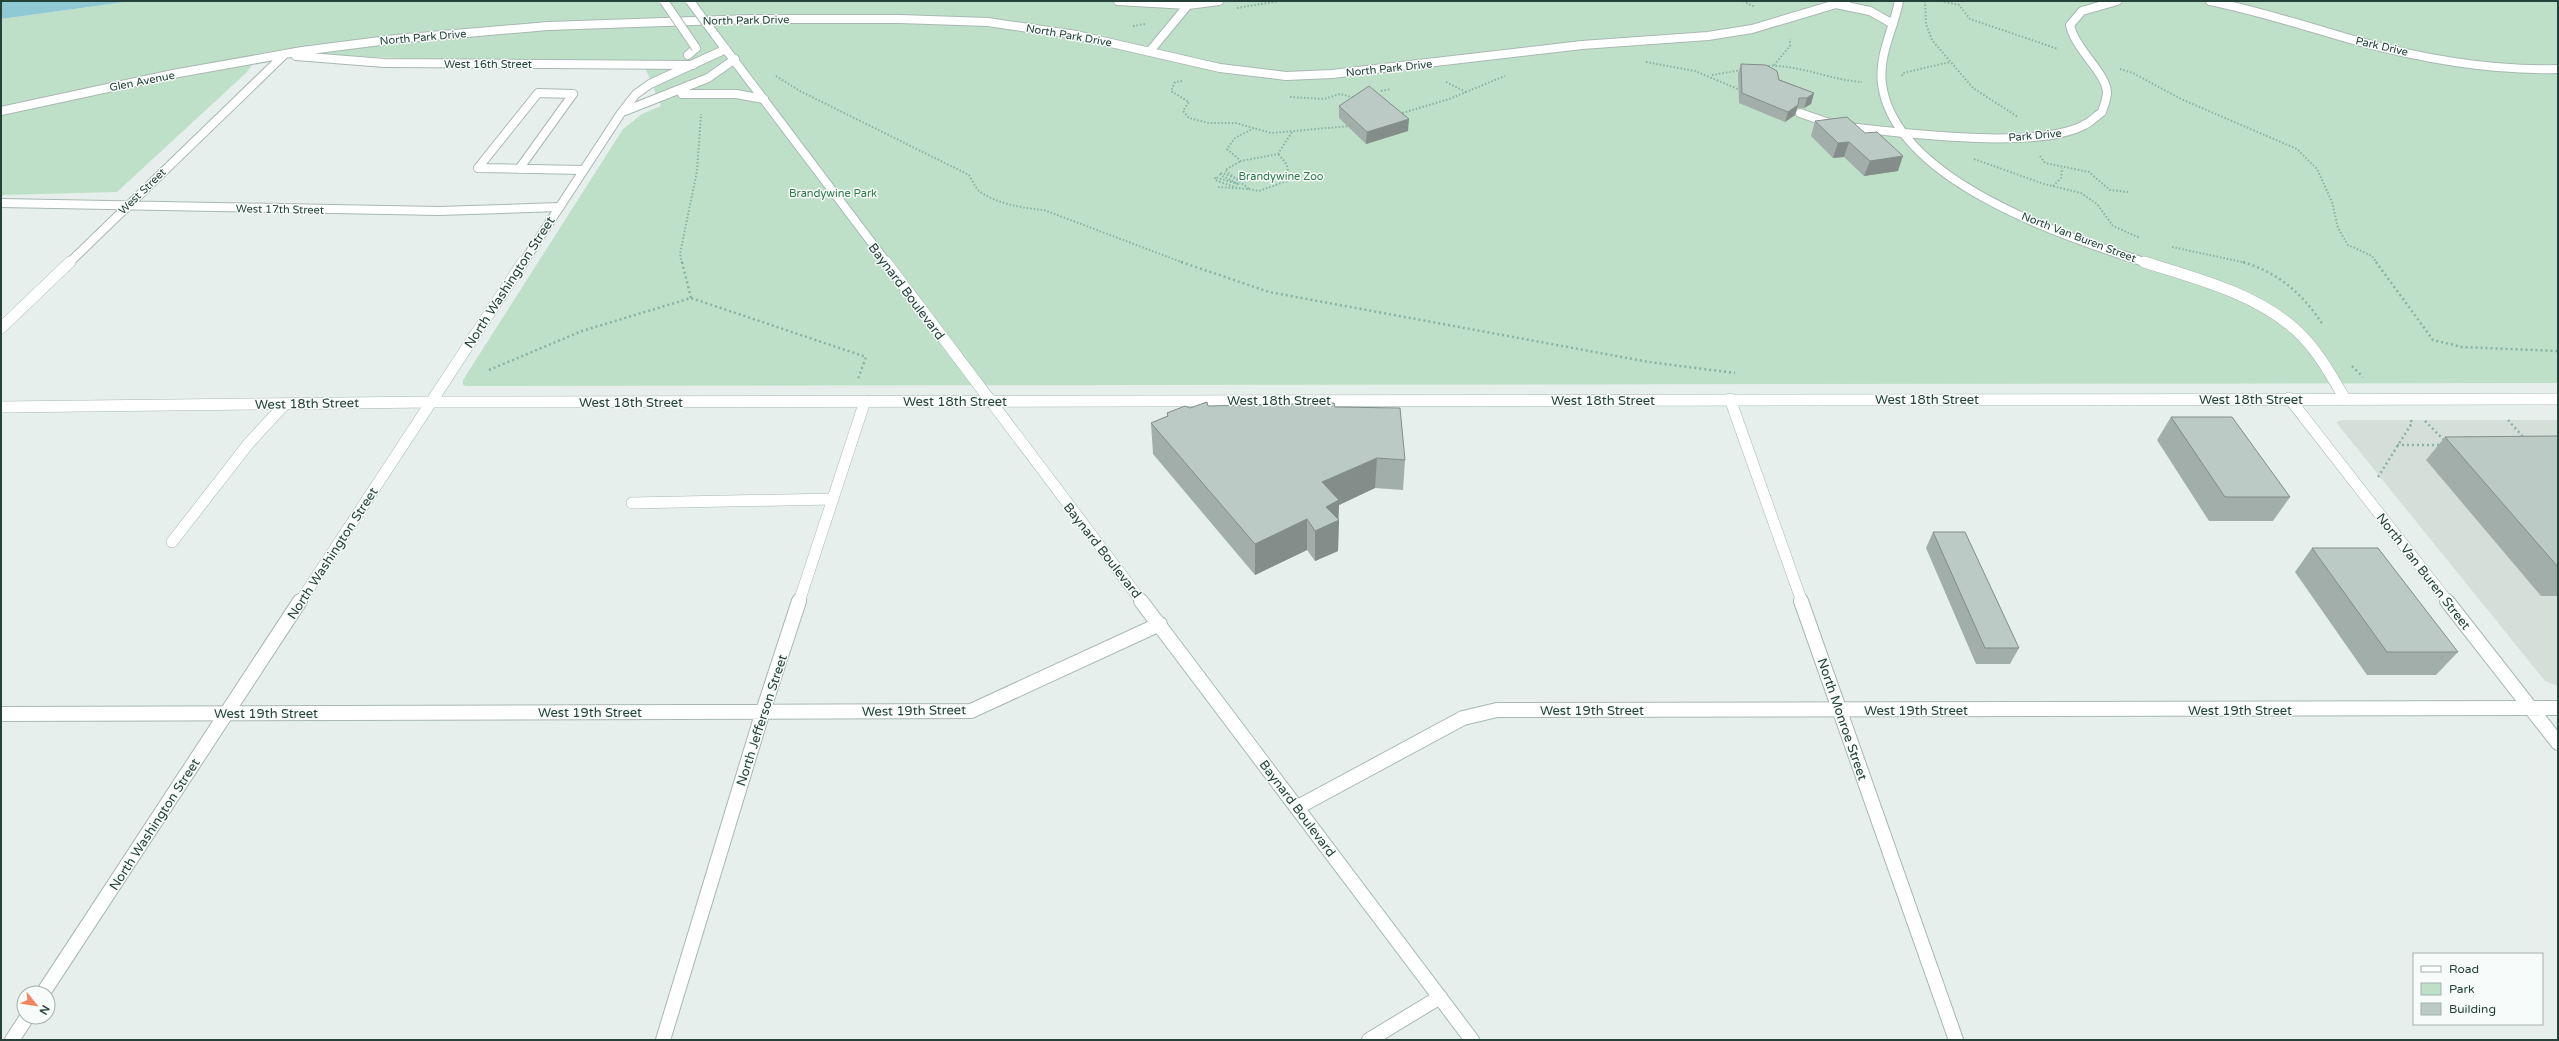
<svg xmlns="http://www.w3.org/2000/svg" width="2559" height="1041" viewBox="0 0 2559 1041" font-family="'Varela Round',sans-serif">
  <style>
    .built { fill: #d4dfda }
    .green { fill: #bfe0c8 }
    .water { fill: #8ec9d4 }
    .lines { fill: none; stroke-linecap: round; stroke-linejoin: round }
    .service-far1-casing { stroke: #a8b8b2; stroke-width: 10 }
    .service-casing { stroke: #a8b8b2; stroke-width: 12 }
    .pedestrian-casing { stroke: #a8b8b2; stroke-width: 10 }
    .minor-far2-casing { stroke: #a8b8b2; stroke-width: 10 }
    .minor-far1-casing { stroke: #a8b8b2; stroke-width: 12 }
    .minor-casing { stroke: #a8b8b2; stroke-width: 16 }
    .tertiary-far2-casing { stroke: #a8b8b2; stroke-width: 10 }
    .tertiary-far1-casing { stroke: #a8b8b2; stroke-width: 12 }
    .tertiary-casing { stroke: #a8b8b2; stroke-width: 16 }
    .secondary-far2-casing { stroke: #a4bbb3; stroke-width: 10 }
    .secondary-far1-casing { stroke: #a4bbb3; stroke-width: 12 }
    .secondary-casing { stroke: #a4bbb3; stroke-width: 16 }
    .path-far1 { stroke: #86b3a5; stroke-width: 2; stroke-dasharray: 1.5 2; stroke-linecap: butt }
    .path { stroke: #86b3a5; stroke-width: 2.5; stroke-dasharray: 2 3; stroke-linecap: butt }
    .service-far1 { stroke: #fff; stroke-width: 8 }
    .service { stroke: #fff; stroke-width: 11 }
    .pedestrian { stroke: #fff; stroke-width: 8 }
    .minor-far2 { stroke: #fff; stroke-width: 8 }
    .minor-far1 { stroke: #fff; stroke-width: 11 }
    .minor { stroke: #fff; stroke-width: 14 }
    .tertiary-far2 { stroke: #fff; stroke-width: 8 }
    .tertiary-far1 { stroke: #fff; stroke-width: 11 }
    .tertiary { stroke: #fff; stroke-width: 14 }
    .secondary-far2 { stroke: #fff; stroke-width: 8 }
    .secondary-far1 { stroke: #fff; stroke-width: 11 }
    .secondary { stroke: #fff; stroke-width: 14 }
    .pedestrian-bridge-casing { stroke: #a8b8b2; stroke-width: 10; stroke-linecap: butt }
    .secondary-bridge-casing { stroke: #a4bbb3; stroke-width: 10; stroke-linecap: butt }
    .pedestrian-bridge { stroke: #fff; stroke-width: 8 }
    .secondary-bridge { stroke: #fff; stroke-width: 8 }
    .wall { fill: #a1aea9 }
    .shaded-wall { fill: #838d89 }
    .building { fill: #bbcac4; stroke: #838d89 }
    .labels { text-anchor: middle; stroke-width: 3; stroke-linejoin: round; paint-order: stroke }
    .far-street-label { font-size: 11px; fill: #24423a; stroke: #f7fbf9 }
    .far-park-label { font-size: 11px; fill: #2d7a4b; stroke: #f7fbf9 }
    .street-label { font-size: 13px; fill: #24423a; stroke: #f7fbf9 }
  </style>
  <rect width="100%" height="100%" fill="#e6efeb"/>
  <path class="built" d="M2342,420H2558V686L2545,681L2482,603L2339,426L2337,422Z"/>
  <path class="green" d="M132,1H2558V383L466,386L463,385V380L623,129L642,114L661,106L642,60H448L322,55L319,44L261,53L246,73L117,192L1,195V19Z"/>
  <path class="water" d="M1,1H132L1,19Z"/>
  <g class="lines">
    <defs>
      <path id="service-far1" d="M1118,1L1188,5L1219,1
        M1150,51L1188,5
        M1800,113L1838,126L1904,133
        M478,168L538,93L573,94
        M478,168L583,170
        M519,169L573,94"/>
      <path id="service" d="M632,503L833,499
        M172,542L249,443L285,404"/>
      <path id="pedestrian" d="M688,55L696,48"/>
      <path id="minor-far2" d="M1899,1C1894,28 1878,55 1882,84C1895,182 2067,237 2147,263
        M2210,1C2260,11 2308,27 2357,41C2423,59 2489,71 2558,69
        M1836,4L1870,11L1893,24
        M296,56L384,63L693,65
        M1,111L173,74L302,51L396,39L548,26L752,19H900L988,22L1076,35L1220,68L1286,76L1332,74L1582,45L1708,36L1752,29L1846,1
        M1904,133C1948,137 2046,146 2084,125C2091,122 2096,116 2102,112C2104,107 2106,100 2107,94C2108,74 2075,50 2070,25L2082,11L2117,1
        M1,203L439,211L559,207
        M69,263L285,54"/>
      <path id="minor-far1" d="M2144,262C2195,278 2255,293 2296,330C2317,349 2331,375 2345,399
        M1,328L70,262
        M2289,398L2448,602
        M1730,399L1802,602
        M1,407L431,402
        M799,602L865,401"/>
      <path id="minor" d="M1801,601L1956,1040
        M2447,601L2558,743
        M1,714L971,711L1160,624
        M1298,807L1463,718L1497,710L2558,708
        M663,1040L763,711L799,601
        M1369,1040L1440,997"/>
      <path id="tertiary-far2" d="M682,94H736L764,99
        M625,111L708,78L735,59
        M523,263L621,113L636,94L650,84L726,49"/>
      <path id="tertiary-far1" d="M431,402L2558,399
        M300,602L523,262"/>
      <path id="tertiary" d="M43,993L300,601
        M12,1040L27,1017"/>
      <path id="secondary-far2" d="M715,35L887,263"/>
      <path id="secondary-far1" d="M886,262L1142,602"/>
      <path id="secondary" d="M1141,601L1472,1040"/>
    </defs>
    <use href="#service-far1" class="service-far1-casing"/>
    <use href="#service" class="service-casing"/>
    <use href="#pedestrian" class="pedestrian-casing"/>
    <use href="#minor-far2" class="minor-far2-casing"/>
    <use href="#minor-far1" class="minor-far1-casing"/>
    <use href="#minor" class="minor-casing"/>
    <use href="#tertiary-far2" class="tertiary-far2-casing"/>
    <use href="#tertiary-far1" class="tertiary-far1-casing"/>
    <use href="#tertiary" class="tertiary-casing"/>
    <use href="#secondary-far2" class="secondary-far2-casing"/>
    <use href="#secondary-far1" class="secondary-far1-casing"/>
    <use href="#secondary" class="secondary-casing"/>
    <path class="path-far1" d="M1743,1L1755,7
      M1925,1L1926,24L1932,40L1973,88L2018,117
      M1941,1L1959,5L1970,19L2058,49
      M1237,8L1279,1
      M1133,26L1145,24
      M1646,62L1695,71L1740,90
      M1774,65L1790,46V39
      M1765,66C1799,64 1829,80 1862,82
      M2120,69L2133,73L2181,99L2297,149L2317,169L2332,202L2338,228L2348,245L2372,256L2377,263
      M1712,75L1742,70
      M776,76L800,91L969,175C972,180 975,187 979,191C997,204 1022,208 1044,210L1184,263
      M1902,76L1903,73L1950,62
      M1182,81L1175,82L1171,91L1189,102L1183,111L1189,118L1209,123H1236L1271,133L1350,126
      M1446,82L1466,92
      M1381,91L1391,89
      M1290,97L1324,99L1340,94L1356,98
      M1399,114L1449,99L1505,76
      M1254,128L1235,138L1227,149L1241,161L1278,154L1292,132
      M2040,156L2045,163L2089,172L2110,190L2128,192
      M1974,159L2044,184L2081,193L2097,204L2113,226L2140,238
      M2053,186L2061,178L2062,168
      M1218,187L1249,189L1225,170L1241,161
      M1237,188L1215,180V177L1238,184L1219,174L1223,173L1239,180
      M1249,189L1259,191L1287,181L1284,178C1292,168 1285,162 1278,154
      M2172,247L2247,263
      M682,263L680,254L697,171L701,114"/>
    <path class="path" d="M682,262L691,298
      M1181,262L1269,292L1649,362L1735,373
      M2243,262C2279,273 2303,294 2323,325
      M2376,262L2433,340L2462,347L2558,351
      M2352,366L2363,377
      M489,370L582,331L691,298L866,357L858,379
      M2508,420L2525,439
      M2425,421L2444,440
      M2397,445H2441
      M2378,477L2412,423L2411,420"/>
    <use href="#service-far1" class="service-far1"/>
    <use href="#service" class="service"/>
    <use href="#pedestrian" class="pedestrian"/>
    <use href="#minor-far2" class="minor-far2"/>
    <use href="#minor-far1" class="minor-far1"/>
    <use href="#minor" class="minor"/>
    <use href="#tertiary-far2" class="tertiary-far2"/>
    <use href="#tertiary-far1" class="tertiary-far1"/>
    <use href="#tertiary" class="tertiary"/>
    <use href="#secondary-far2" class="secondary-far2"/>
    <use href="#secondary-far1" class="secondary-far1"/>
    <use href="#secondary" class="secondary"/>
    <defs>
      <path id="pedestrian-bridge" d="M664,1L696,48"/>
      <path id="secondary-bridge" d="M690,1L715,35"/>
    </defs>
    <use href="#pedestrian-bridge" class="pedestrian-bridge-casing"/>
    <use href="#secondary-bridge" class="secondary-bridge-casing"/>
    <use href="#pedestrian-bridge" class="pedestrian-bridge"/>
    <use href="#secondary-bridge" class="secondary-bridge"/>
  </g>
  <path class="wall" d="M1741,64L1814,93L1811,104L1804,108H1797L1795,115L1785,122L1739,103L1738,74Z
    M1339,106L1408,131L1366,144L1339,118Z
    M1815,121L1898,171L1864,176L1844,157L1833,158L1811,136Z
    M1208,406L1335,407L1405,460L1403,490L1375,488L1339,505L1338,551L1315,561L1307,550L1255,575L1153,454L1151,423L1167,416V413L1190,408Z
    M2171,417L2290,497L2273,521H2209L2157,440Z
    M2558,436V596H2541L2426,460L2445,437Z
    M1933,532L2019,648L2010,664H1976L1926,548Z
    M2312,548L2458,652L2436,675H2367L2295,572Z"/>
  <path class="shaded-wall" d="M1814,93L1811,104L1804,108L1807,98Z
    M1798,105L1795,115L1785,122L1788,112Z
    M1409,119L1408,131L1366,144L1367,132Z
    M1849,142L1844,157L1833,158L1838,143Z
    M1903,156L1898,171L1864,176L1870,161Z
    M1377,458L1375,488L1339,505L1338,521L1339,520L1338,551L1315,561V531L1322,482Z
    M1307,519V550L1255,575V544Z"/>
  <path class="building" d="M1741,64L1766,65L1777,71L1779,80L1814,93L1807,98H1799L1798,105L1788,112L1742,93Z
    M1369,86L1409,119L1367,132L1339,106Z
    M1847,117L1865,133L1877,132L1903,156L1870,161L1849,142L1838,143L1815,121Z
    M1207,402L1208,406L1334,403L1335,407L1400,408L1405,460L1377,458L1322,482L1339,500L1326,507L1339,520L1315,531L1307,519L1255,544L1151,423L1168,416L1167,413L1185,406L1190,408Z
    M2171,417H2232L2290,497H2225Z
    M2558,436V567L2445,437Z
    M1933,532H1965L2019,648H1985Z
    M2312,548H2378L2458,652H2387Z"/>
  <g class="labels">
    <g class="far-street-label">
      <text transform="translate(746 20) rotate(-1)" y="4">North Park Drive</text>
      <text transform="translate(1069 35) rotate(10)" y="4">North Park Drive</text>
      <text transform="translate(423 37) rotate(-5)" y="4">North Park Drive</text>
      <text transform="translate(2382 46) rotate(13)" y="4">Park Drive</text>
      <text x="488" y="68">West 16th Street</text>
      <text transform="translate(1389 68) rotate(-6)" y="4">North Park Drive</text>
      <text transform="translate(142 81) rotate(-11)" y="4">Glen Avenue</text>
      <text transform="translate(2035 135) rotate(-5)" y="4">Park Drive</text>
      <text transform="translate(142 191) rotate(-44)" y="4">West Street</text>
      <text transform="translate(280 209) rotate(1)" y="4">West 17th Street</text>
      <text transform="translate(2079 237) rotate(21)" y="4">North Van Buren Street</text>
    </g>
    <g class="far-park-label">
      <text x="1281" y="180">Brandywine Zoo</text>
      <text x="833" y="197">Brandywine Park</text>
    </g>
    <g class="street-label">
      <text transform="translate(509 282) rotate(-57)" y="5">North Washington Street</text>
      <text transform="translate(907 291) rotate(53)" y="5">Baynard Boulevard</text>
      <text x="1927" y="404">West 18th Street</text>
      <text x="2251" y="404">West 18th Street</text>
      <text x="1279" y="405">West 18th Street</text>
      <text x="1603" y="405">West 18th Street</text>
      <text x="955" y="406">West 18th Street</text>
      <text x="631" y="407">West 18th Street</text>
      <text transform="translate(307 403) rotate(-1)" y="5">West 18th Street</text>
      <text transform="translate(1103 550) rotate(52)" y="5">Baynard Boulevard</text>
      <text transform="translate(332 553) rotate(-57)" y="5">North Washington Street</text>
      <text transform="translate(2424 571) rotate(52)" y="5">North Van Buren Street</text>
      <text transform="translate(914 710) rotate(-1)" y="5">West 19th Street</text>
      <text x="1592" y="715">West 19th Street</text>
      <text x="1916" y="715">West 19th Street</text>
      <text x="2240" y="715">West 19th Street</text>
      <text x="590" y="717">West 19th Street</text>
      <text x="266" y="718">West 19th Street</text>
      <text transform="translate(1843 719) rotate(71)" y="5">North Monroe Street</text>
      <text transform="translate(761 720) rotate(-72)" y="5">North Jefferson Street</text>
      <text transform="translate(1298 808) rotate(53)" y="5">Baynard Boulevard</text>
      <text transform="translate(154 824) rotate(-57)" y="5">North Washington Street</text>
    </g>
  </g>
  <rect width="2559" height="1041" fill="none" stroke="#24423a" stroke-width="4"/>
  <rect x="2413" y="953" width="130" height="72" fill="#f7fbf9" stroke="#a3b1ad"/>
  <rect x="2421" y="966" width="20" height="6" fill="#ffffff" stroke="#a3b1ad"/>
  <text x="2449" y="973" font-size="12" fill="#24423a">Road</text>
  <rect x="2421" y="983" width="20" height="12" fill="#bfe0c8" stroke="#a3b1ad"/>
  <text x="2449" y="993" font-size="12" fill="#24423a">Park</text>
  <rect x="2421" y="1003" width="20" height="12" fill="#bbcac4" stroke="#a3b1ad"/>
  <text x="2449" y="1013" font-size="12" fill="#24423a">Building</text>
  <g transform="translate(36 1005) rotate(120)"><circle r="19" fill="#f7fbf9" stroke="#a3b1ad"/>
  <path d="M0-3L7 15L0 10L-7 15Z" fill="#f4845f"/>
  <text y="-6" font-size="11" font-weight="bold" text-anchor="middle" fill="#24423a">N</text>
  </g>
</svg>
